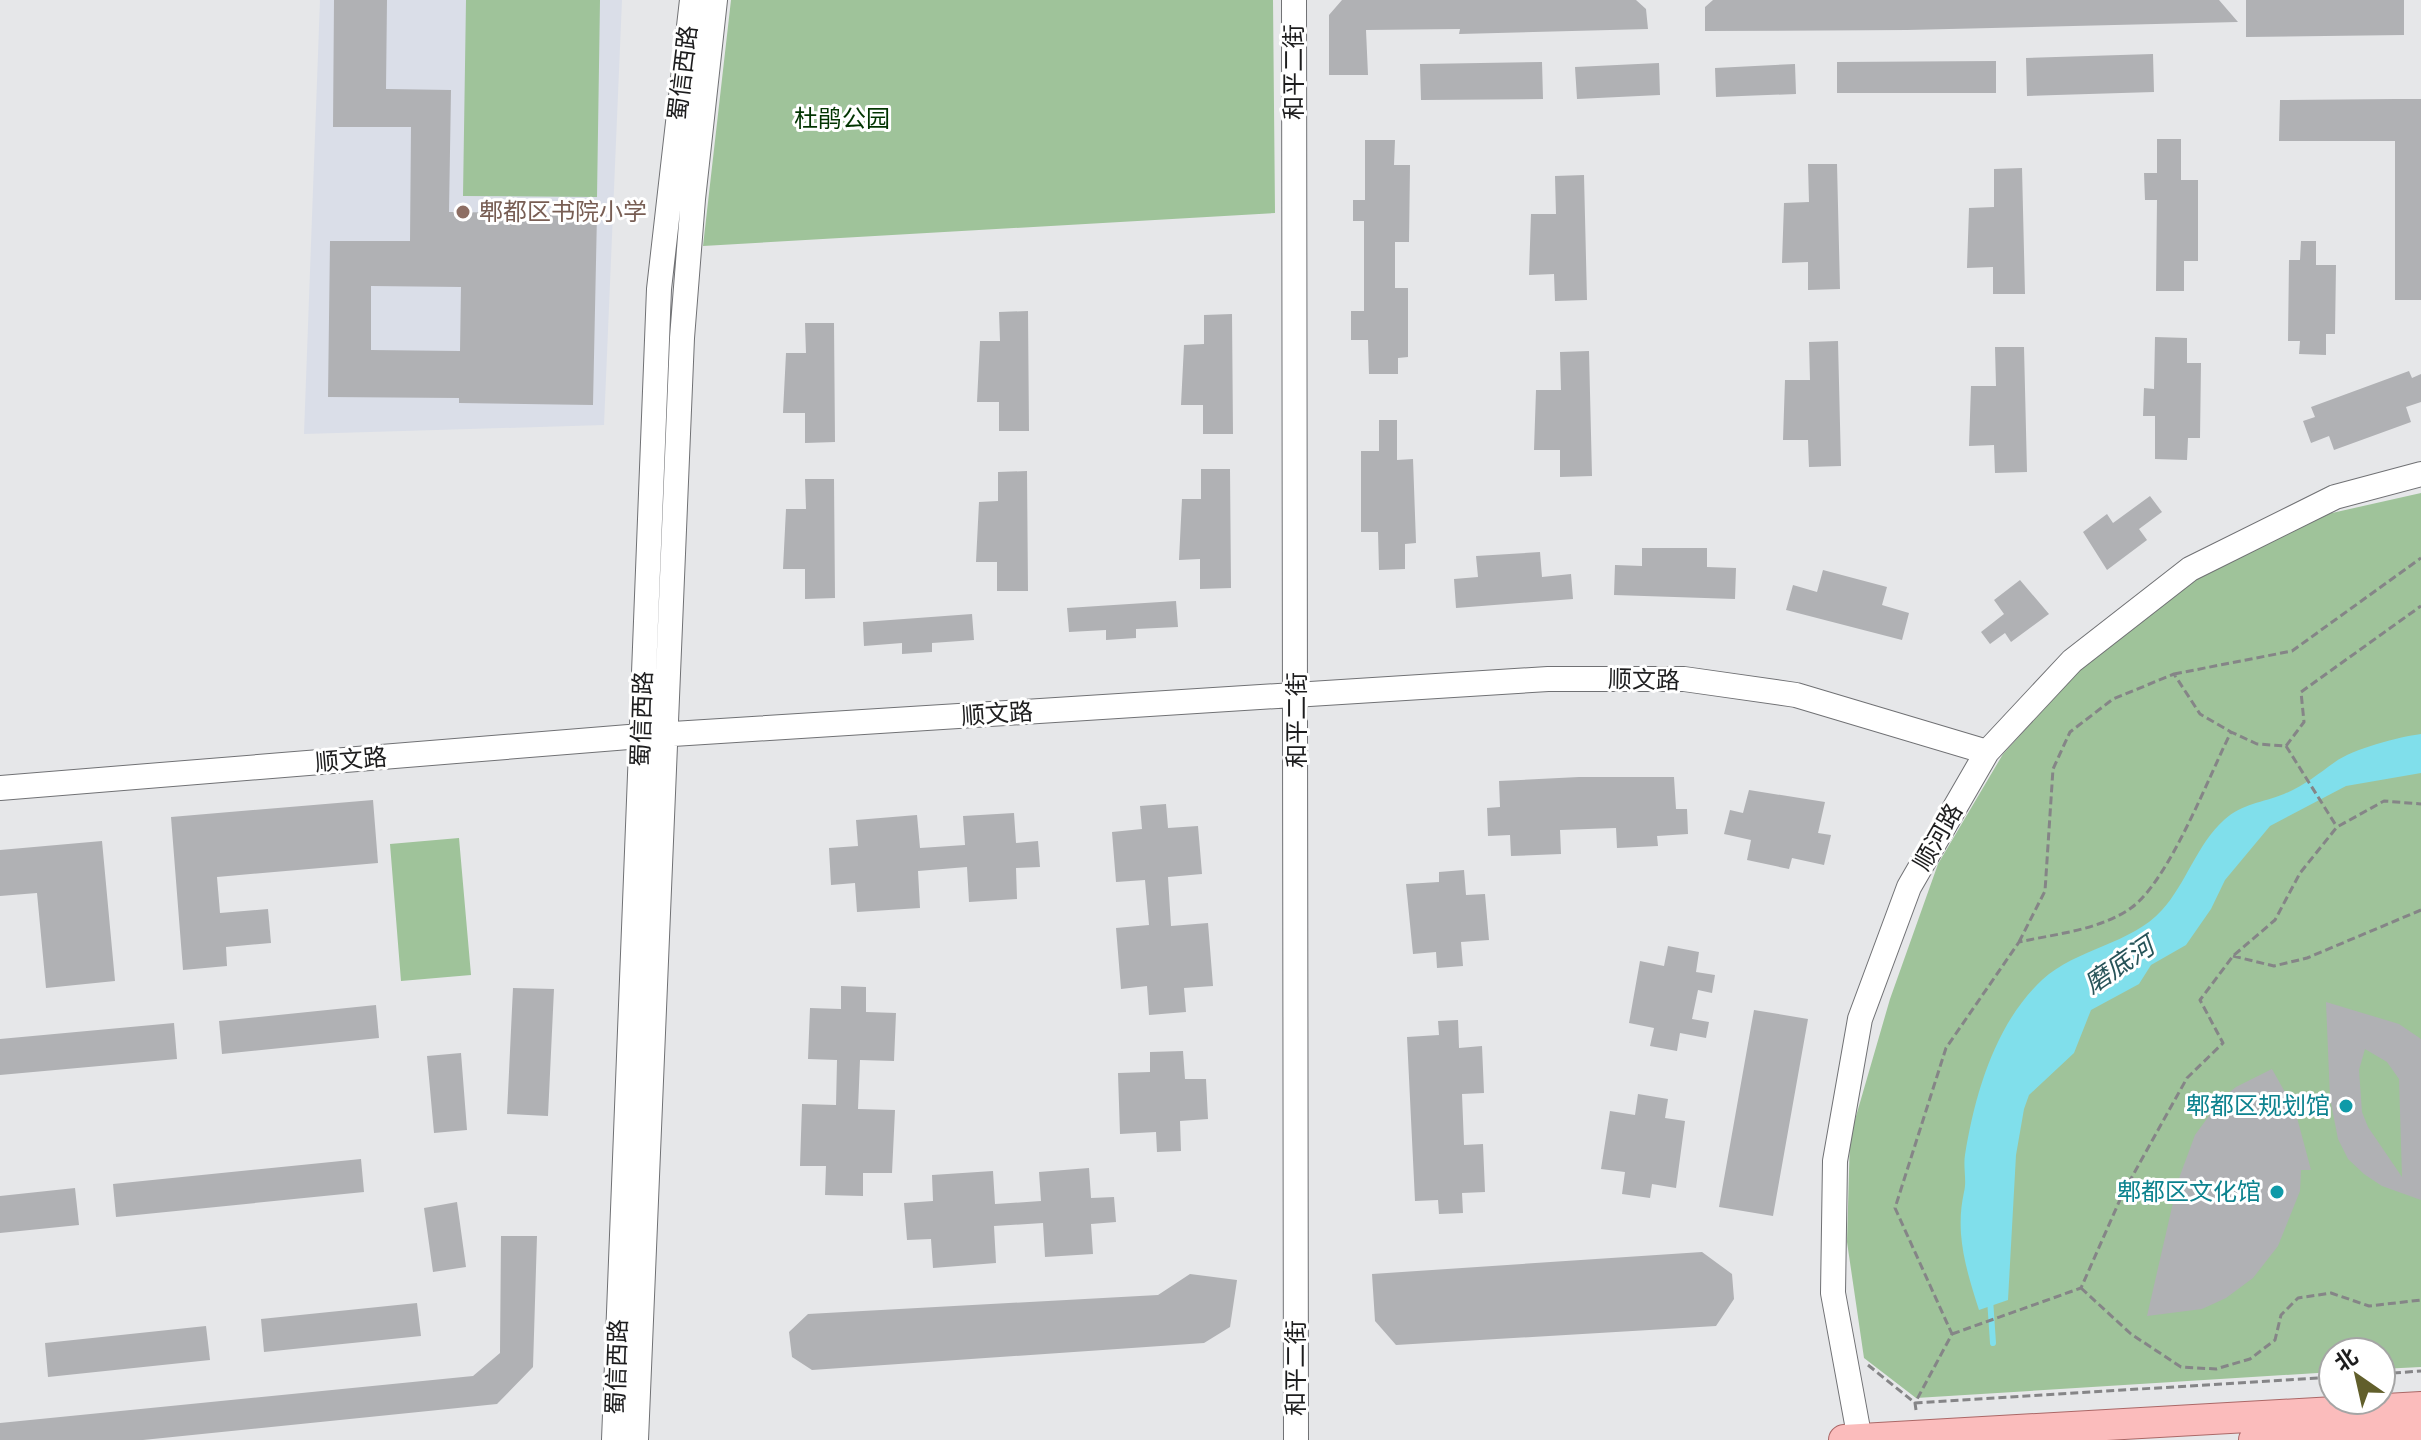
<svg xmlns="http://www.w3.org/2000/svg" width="2421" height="1440" viewBox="0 0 2421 1440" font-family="'Source Sans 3','Noto Sans SC',sans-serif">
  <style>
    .built { fill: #dadee8 }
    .green { fill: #9fc39a }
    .water { fill: #80dfeb }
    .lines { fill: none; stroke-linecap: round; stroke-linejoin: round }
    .stream { stroke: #80dfeb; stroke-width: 6 }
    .building { fill: #b0b1b4; fill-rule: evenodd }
    .minor-casing { stroke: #707174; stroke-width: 26 }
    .major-casing { stroke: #ab6867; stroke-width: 32 }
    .path { stroke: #858587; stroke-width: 3; stroke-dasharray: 8 4; stroke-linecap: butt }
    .minor { stroke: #fff; stroke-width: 24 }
    .major { stroke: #fbbcbc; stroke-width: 30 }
    .education-dot { fill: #8d6e63; stroke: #fff; stroke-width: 3 }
    .culture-dot { fill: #0f9aa8; stroke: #fff; stroke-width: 3 }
    .labels { text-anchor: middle; stroke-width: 6; stroke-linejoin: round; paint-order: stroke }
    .street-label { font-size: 24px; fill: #1d1d1e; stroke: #fff }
    .park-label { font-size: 24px; fill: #013400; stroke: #fff }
    .education-label { font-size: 24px; fill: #785e54; stroke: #fff; text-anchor: start }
    .culture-label { font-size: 24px; fill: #0d838f; stroke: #fff; text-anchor: end }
    .water-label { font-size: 26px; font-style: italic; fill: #285459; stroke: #fff }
  </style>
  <rect width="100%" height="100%" fill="#e6e7e9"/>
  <path class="built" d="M320,0H622L604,425L304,434Z"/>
  <path class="green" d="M466,0H600L597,197L463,196Z
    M731,0H1273L1275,213L703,246Z
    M2421,493V1367L2381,1369V1352H2333V1372L1916,1398L1864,1358L1847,1242L1850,1137L1890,999L1938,864L2003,754L2081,669L2199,576L2323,515Z
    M459,838L471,975L401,981L390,844Z"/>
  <path class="water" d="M2421,734V773L2346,786L2270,826L2225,880L2211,909L2186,945L2151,965L2139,984L2091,1010L2074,1053L2029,1095L2024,1109L2016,1155L2008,1300L1979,1310C1971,1285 1963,1260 1961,1234C1960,1218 1961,1206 1964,1192C1967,1181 1963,1167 1965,1155C1975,1094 1995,1024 2042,980C2077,948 2132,944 2162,910C2186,884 2197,844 2224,820C2243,803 2262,803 2284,794C2304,786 2318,774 2335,762C2353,749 2398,737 2421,734Z"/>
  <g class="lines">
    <path class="stream" d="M1990,1299L1993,1343"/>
  </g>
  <path class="building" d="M334,0H387L386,89L451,90L449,212L597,214L593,405L459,403V398L328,397L330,241H410L411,127H333ZM371,286L461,287L460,351L371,350Z
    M1342,0H1636L1646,9L1648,29L1459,34L1460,29L1366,30L1368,75H1329V15Z
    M1713,0H2219L2238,22L1907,30L1705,31V7Z
    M2246,0H2404V35L2246,37Z
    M2153,54L2154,92L2027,96L2026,58Z
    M1996,61V93H1837V62Z
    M1542,62L1543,99L1421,100L1420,64Z
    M1659,63L1660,95L1577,99L1575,67Z
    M1795,64L1796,94L1716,97L1715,68Z
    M2395,99H2421V300H2395V141H2279L2280,100Z
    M2157,139H2181V180H2198V261H2184V291H2156L2157,200H2145L2144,173H2157Z
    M1365,140H1395L1394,165H1410L1409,242H1395V288H1408V357L1398,358V374H1369L1368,340H1351V311H1364V221H1353V200H1365Z
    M1808,164H1837L1840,289L1808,290V262L1782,263L1784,203L1809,202Z
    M2022,168L2025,294H1993V267L1967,268L1969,208L1994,207V169Z
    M1584,175L1587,300L1555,301L1554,274L1529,275L1531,214H1556L1555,176Z
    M2301,241H2316V265H2336L2335,334H2326V355L2299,354L2300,341H2288L2289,260H2300Z
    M1028,311L1029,431H999V402H977L980,341H1000L999,312Z
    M1232,314L1233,434H1203V405H1181L1184,345L1204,344V315Z
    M805,323H834L835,442L805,443V413H783L786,353H806Z
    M2155,337L2187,338V363H2201L2200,438H2188L2187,460L2155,459V416H2143L2144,388L2154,389Z
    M1838,341L1841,466L1809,467L1808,440H1783L1785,380H1810L1809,342Z
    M1995,347H2024L2027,472L1995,473L1994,445L1969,446L1971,386H1996Z
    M1589,351L1592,476L1560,477V450H1534L1536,390H1561L1560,352Z
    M2409,371L2412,378L2421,374V402L2406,407L2411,422L2334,450L2329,436L2311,443L2303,421L2315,417L2311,407Z
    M1379,420H1397V460L1413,459L1416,543L1405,544V569L1379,570L1378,532H1361V451H1379Z
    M1201,469H1230L1231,588L1200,589V559L1179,560L1182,499H1201Z
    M1027,471L1028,591H997V562H976L979,502L998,501V472Z
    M805,479H834L835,598L805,599V569H783L786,509H806Z
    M2150,496L2162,512L2139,529L2147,540L2107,570L2083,532L2107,514L2113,523Z
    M1642,548H1707V567L1736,568L1735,599L1614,595L1615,565L1642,566Z
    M1540,552L1542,577L1571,574L1573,599L1456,608L1454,579L1478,577L1476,556Z
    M1823,570L1887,587L1882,605L1909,613L1902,640L1786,610L1793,585L1817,592Z
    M2020,580L2049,614L2011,642L2005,633L1990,644L1981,632L2004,614L1994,600Z
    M1176,601L1178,627L1136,629V638L1106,640V630L1069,632L1067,608Z
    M972,614L974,640L932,643V652L902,654V643L864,646L863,622Z
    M1579,777H1674L1676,809H1687L1688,834L1657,836L1658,846L1617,848L1616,828L1560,830L1561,854L1511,856L1510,835L1488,836L1487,808L1500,807L1499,781Z
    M1749,790L1825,802L1818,833L1831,835L1824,865L1792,858L1789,869L1747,860L1751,840L1724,834L1730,810L1743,813Z
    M373,800L378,863L217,877L220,913L268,909L271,943L226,947L227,966L183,970L171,817Z
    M1166,804L1168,828L1198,826L1202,874L1168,877L1171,926L1208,923L1213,986L1184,988L1186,1012L1149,1015L1147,986L1121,989L1116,928L1149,925L1145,880L1116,882L1112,832L1142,829L1140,806Z
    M1014,813L1016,843L1038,841L1040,867L1016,868L1017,899L969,902L967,867L918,871L920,908L857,912L855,883L831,885L829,848L858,846L856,820L917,815L920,848L965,845L963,816Z
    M102,841L115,981L46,988L37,893L0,896V850Z
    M1464,870L1466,895L1485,894L1489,940L1461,942L1463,966L1437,968L1436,952L1413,954L1406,884L1439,882V872Z
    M1668,946L1699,952L1696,972L1715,975L1712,993L1698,990L1692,1019L1709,1022L1706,1038L1680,1033L1677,1051L1650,1046L1654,1028L1629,1023L1640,961L1664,966Z
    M841,986L866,987V1012L896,1013L894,1061L860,1060L858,1109L895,1110L892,1173H863V1196L825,1195L826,1166H800L802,1104L836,1105L837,1060L808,1059L810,1008L841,1009Z
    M513,988L554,989L548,1116L507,1114Z
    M2326,1002L2399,1024L2421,1039V1200L2382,1186L2364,1174L2348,1159L2338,1139L2330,1098ZM2365,1049L2387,1062L2399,1079L2402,1177L2368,1127L2362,1112L2359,1070Z
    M376,1005L379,1038L222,1054L219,1021Z
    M1754,1010L1808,1019L1773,1216L1719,1207Z
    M1458,1020L1459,1048L1482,1046L1484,1093L1462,1094L1464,1145L1483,1144L1485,1192L1462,1193L1463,1213L1439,1214L1438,1200L1415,1201L1407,1037L1439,1035L1438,1021Z
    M174,1023L177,1059L0,1075V1039Z
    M1183,1051L1185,1079H1206L1208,1119L1180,1121L1181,1151L1157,1152L1156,1132L1120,1134L1118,1073L1150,1072V1052Z
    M461,1053L467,1130L434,1133L427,1056Z
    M2272,1069L2295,1110L2311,1170H2301L2300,1191L2278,1246L2253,1278L2226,1298L2202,1309L2147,1316L2178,1181L2195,1135L2222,1098L2236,1087Z
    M1638,1094L1668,1099L1665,1118L1685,1121L1676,1188L1652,1184L1650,1198L1622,1194L1625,1172L1601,1169L1610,1111L1635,1115Z
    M361,1159L364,1192L116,1217L113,1184Z
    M1089,1168L1091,1198L1114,1197L1116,1222L1091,1224L1093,1254L1045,1257L1043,1223L994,1226L996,1263L933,1268L931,1239L907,1240L904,1203L933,1201L932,1175L993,1171L995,1204L1041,1201L1039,1172Z
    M75,1188L79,1225L0,1233V1196Z
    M457,1202L466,1267L433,1272L424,1208Z
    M501,1236H537L533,1367L497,1404L143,1440H0V1423L473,1376L500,1353Z
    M1702,1252L1732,1274L1734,1299L1716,1326L1396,1345L1375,1321L1372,1274Z
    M1190,1274L1237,1280L1230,1327L1204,1343L812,1370L792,1357L789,1332L808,1314L1158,1295Z
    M417,1303L421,1336L264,1352L261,1319Z
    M206,1326L210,1360L48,1377L45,1343Z"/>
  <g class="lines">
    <defs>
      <path id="minor" d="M1294,0L1296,1440
        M0,788L641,736L1548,679H1684L1796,695L1987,752
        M614,1440L659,289L692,0
        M636,1440L682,338L693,199L715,0
        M1860,1440L1833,1293L1835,1161L1860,1019L1909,887L1987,752L2072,661L2190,569L2335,497L2421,474"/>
      <path id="major" d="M1844,1440L2421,1407
        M2254,1440L2421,1431"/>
    </defs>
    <use href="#minor" class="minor-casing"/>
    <use href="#major" class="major-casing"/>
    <path class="path" d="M2174,674L2292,651L2421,558
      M2286,746L2337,827
      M2019,942L2045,891L2053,769L2070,732L2113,699L2174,674L2200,714L2231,732
      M2233,956L2274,966L2307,958L2421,910
      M2081,1288L2131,1334L2181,1367L2216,1369L2250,1359L2275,1340L2281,1315L2298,1298L2331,1293L2369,1306L2421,1300
      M1952,1334L2081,1288L2123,1193L2187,1078L2223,1043L2200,1000L2233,956L2275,920L2300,873L2337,827L2384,801L2421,804
      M1868,1365L1915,1403L2333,1377
      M2381,1374L2421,1371
      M1916,1410L1915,1403L1952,1334L1895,1208L1946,1048L2019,942C2055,934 2100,930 2131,908C2169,881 2209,776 2231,732L2257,744L2286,746L2304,722L2301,692L2421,606"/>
    <use href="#minor" class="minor"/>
    <use href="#major" class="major"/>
  </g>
  <circle class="education-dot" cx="463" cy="212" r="8"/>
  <g class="culture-dot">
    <circle cx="2346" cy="1106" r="8"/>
    <circle cx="2277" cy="1192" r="8"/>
  </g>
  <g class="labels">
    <g class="street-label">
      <text transform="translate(1294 72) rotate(-90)" y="8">和平二街</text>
      <text transform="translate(683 73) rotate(-83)" y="8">蜀信西路</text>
      <text transform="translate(1644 680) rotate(1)" y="8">顺文路</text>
      <text transform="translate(997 714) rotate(-4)" y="8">顺文路</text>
      <text transform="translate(642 719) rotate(-88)" y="8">蜀信西路</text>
      <text transform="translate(1297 720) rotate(-90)" y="8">和平二街</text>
      <text transform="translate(351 760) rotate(-5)" y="8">顺文路</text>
      <text transform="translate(1938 837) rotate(-60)" y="8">顺河路</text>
      <text transform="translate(617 1367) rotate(-88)" y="8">蜀信西路</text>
      <text transform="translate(1296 1368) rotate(-90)" y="8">和平二街</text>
    </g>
    <g class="park-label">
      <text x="842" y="127">杜鹃公园</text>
    </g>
    <g class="education-label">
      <text x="479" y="220">郫都区书院小学</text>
    </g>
    <g class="culture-label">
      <text x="2330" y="1114">郫都区规划馆</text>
      <text x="2261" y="1200">郫都区文化馆</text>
    </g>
    <g class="water-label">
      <text transform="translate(2119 965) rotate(-34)" y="9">磨底河</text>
    </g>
  </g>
  <g transform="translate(2357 1376) rotate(326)"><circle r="38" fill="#ffffff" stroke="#a5a5a5" stroke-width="2"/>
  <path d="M0-6L14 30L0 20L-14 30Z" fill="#615f2b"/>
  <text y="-12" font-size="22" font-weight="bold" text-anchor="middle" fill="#1d1d1e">北</text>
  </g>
</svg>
